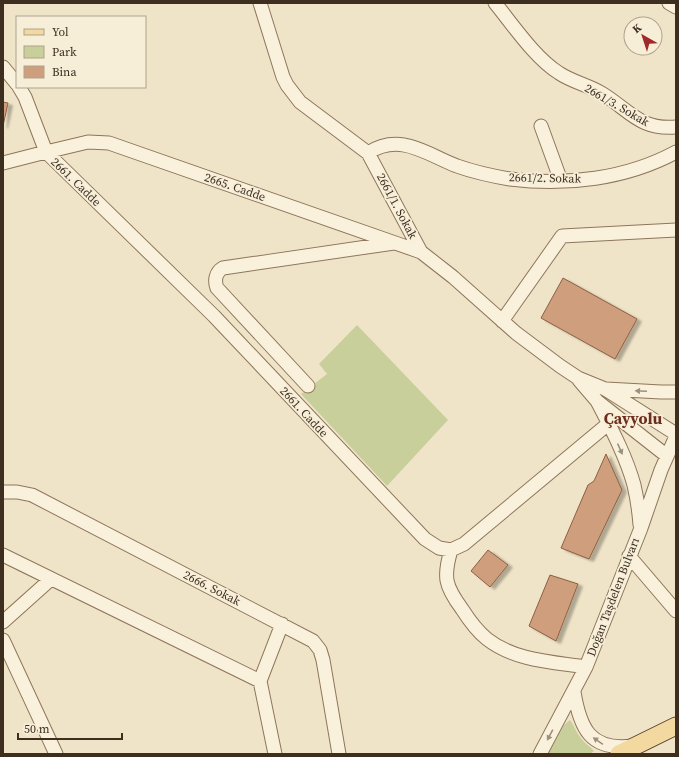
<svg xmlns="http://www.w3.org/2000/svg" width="679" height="757" viewBox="0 0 679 757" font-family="'Source Serif 4',serif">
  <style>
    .green { fill: #c9cf9b }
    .building { fill: #cf9f7d; stroke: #8d5f41; filter: url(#shadow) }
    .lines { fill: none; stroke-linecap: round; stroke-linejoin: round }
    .minor-casing { stroke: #8d765c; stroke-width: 15 }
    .major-casing { stroke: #5b4430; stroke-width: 19 }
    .minor { stroke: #faf1dc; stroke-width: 13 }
    .major { stroke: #f3d9a0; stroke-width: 17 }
    .oneway { fill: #9c907e }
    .labels { text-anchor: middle; stroke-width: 3.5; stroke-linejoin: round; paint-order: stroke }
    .street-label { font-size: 12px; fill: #3d2e20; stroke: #f7eed8 }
    .district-label { font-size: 16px; font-weight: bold; fill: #6b2e1e; stroke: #f7eed8 }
  </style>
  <defs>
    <filter id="shadow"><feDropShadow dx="4.5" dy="2.5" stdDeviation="1" flood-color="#0004"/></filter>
  </defs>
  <rect width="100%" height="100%" fill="#f0e4c8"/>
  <path class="green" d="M357,325L448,420L387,486L301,394L327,374L319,364Z
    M570,720C574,725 576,732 580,737C584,743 590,746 594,751L590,754H548L564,725Z"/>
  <path class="building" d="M3,102L8,103L3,126Z
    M563,278L637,319L615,359L541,318Z
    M606,454L622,490L589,559L561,548L588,485L594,481Z
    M488,550L508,565L490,587L471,571Z
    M550,575L578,584L556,641L529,626Z"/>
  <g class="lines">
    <defs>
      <path id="minor" d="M260,3L283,77L287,85L300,102L368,153L421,252L453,277L516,333L560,366L578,378L605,389L676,434
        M495,3C513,25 535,58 559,73C572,82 589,85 603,94C630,111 640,130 676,127
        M669,3L676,7
        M3,67L17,84
        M19,87L25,97L46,152L88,142L109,143L421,252
        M541,126L561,181
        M368,153C400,132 426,154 457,166C474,172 492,176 510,179C566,186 626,179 676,152
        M3,163L46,152L214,316L425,539L439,548L451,550C443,577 445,586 462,609C469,620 477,631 487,639C515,661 553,662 586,667
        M502,321L562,236L676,230
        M579,380L597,401L667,456
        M308,386L217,288C214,280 216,272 223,268L394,243
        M606,389L661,392H676
        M597,401C611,428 626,456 634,485C637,498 639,512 640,525
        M3,492H17L32,495L313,641L320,650L323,660L339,754
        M451,550L464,544L608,424
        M3,555L260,681
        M629,556L676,611
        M3,622L51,579
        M3,640L56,754
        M574,692C580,728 590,751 632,746
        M275,754L260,681L282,624
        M540,754L586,667L641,528L661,470L676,436"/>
      <path id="major" d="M619,754L676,726"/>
    </defs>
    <use href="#minor" class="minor-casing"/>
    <use href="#major" class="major-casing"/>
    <use href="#minor" class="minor"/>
    <use href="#major" class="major"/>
  </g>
  <defs><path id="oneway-solid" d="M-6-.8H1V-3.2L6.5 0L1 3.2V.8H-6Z"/></defs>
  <g class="oneway">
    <use href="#oneway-solid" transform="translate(641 391) rotate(-177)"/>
    <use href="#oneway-solid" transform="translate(620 449) rotate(66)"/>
    <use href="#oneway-solid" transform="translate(550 735) rotate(118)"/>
    <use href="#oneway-solid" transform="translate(598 741) rotate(-145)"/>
  </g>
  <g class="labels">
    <g class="street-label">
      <text transform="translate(617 105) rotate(30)" y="4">2661/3. Sokak</text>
      <text transform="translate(545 178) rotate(1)" y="4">2661/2. Sokak</text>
      <text transform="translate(76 182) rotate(44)" y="4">2661. Cadde</text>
      <text transform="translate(235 187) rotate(19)" y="4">2665. Cadde</text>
      <text transform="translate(397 206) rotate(62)" y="4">2661/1. Sokak</text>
      <text transform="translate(304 412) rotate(47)" y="4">2661. Cadde</text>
      <text transform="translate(212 588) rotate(27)" y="4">2666. Sokak</text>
      <text transform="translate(613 597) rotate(-69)" y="4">Doğan Taşdelen Bulvarı</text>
    </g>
    <g class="district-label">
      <text x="633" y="424">Çayyolu</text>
    </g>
  </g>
  <rect width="679" height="757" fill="none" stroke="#3d2e20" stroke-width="8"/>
  <rect x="16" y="16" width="130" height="72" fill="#f7eed8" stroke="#ada18e"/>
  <rect x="24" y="29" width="20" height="6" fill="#f3d9a0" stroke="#ada18e"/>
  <text x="52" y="36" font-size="12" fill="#3d2e20">Yol</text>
  <rect x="24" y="46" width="20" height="12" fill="#c9cf9b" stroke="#ada18e"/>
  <text x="52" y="56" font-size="12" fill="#3d2e20">Park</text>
  <rect x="24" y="66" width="20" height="12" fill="#cf9f7d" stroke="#ada18e"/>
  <text x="52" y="76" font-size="12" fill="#3d2e20">Bina</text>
  <g transform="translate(643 36) rotate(321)"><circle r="19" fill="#f7eed8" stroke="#ada18e"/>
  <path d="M0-3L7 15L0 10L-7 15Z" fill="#9e2a2b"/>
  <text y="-6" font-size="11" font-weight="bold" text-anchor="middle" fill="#3d2e20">K</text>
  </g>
  <path d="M18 733v6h104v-6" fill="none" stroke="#3d2e20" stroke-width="2"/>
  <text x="24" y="733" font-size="12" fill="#3d2e20" stroke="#f7eed8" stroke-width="3" paint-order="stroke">50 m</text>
</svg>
